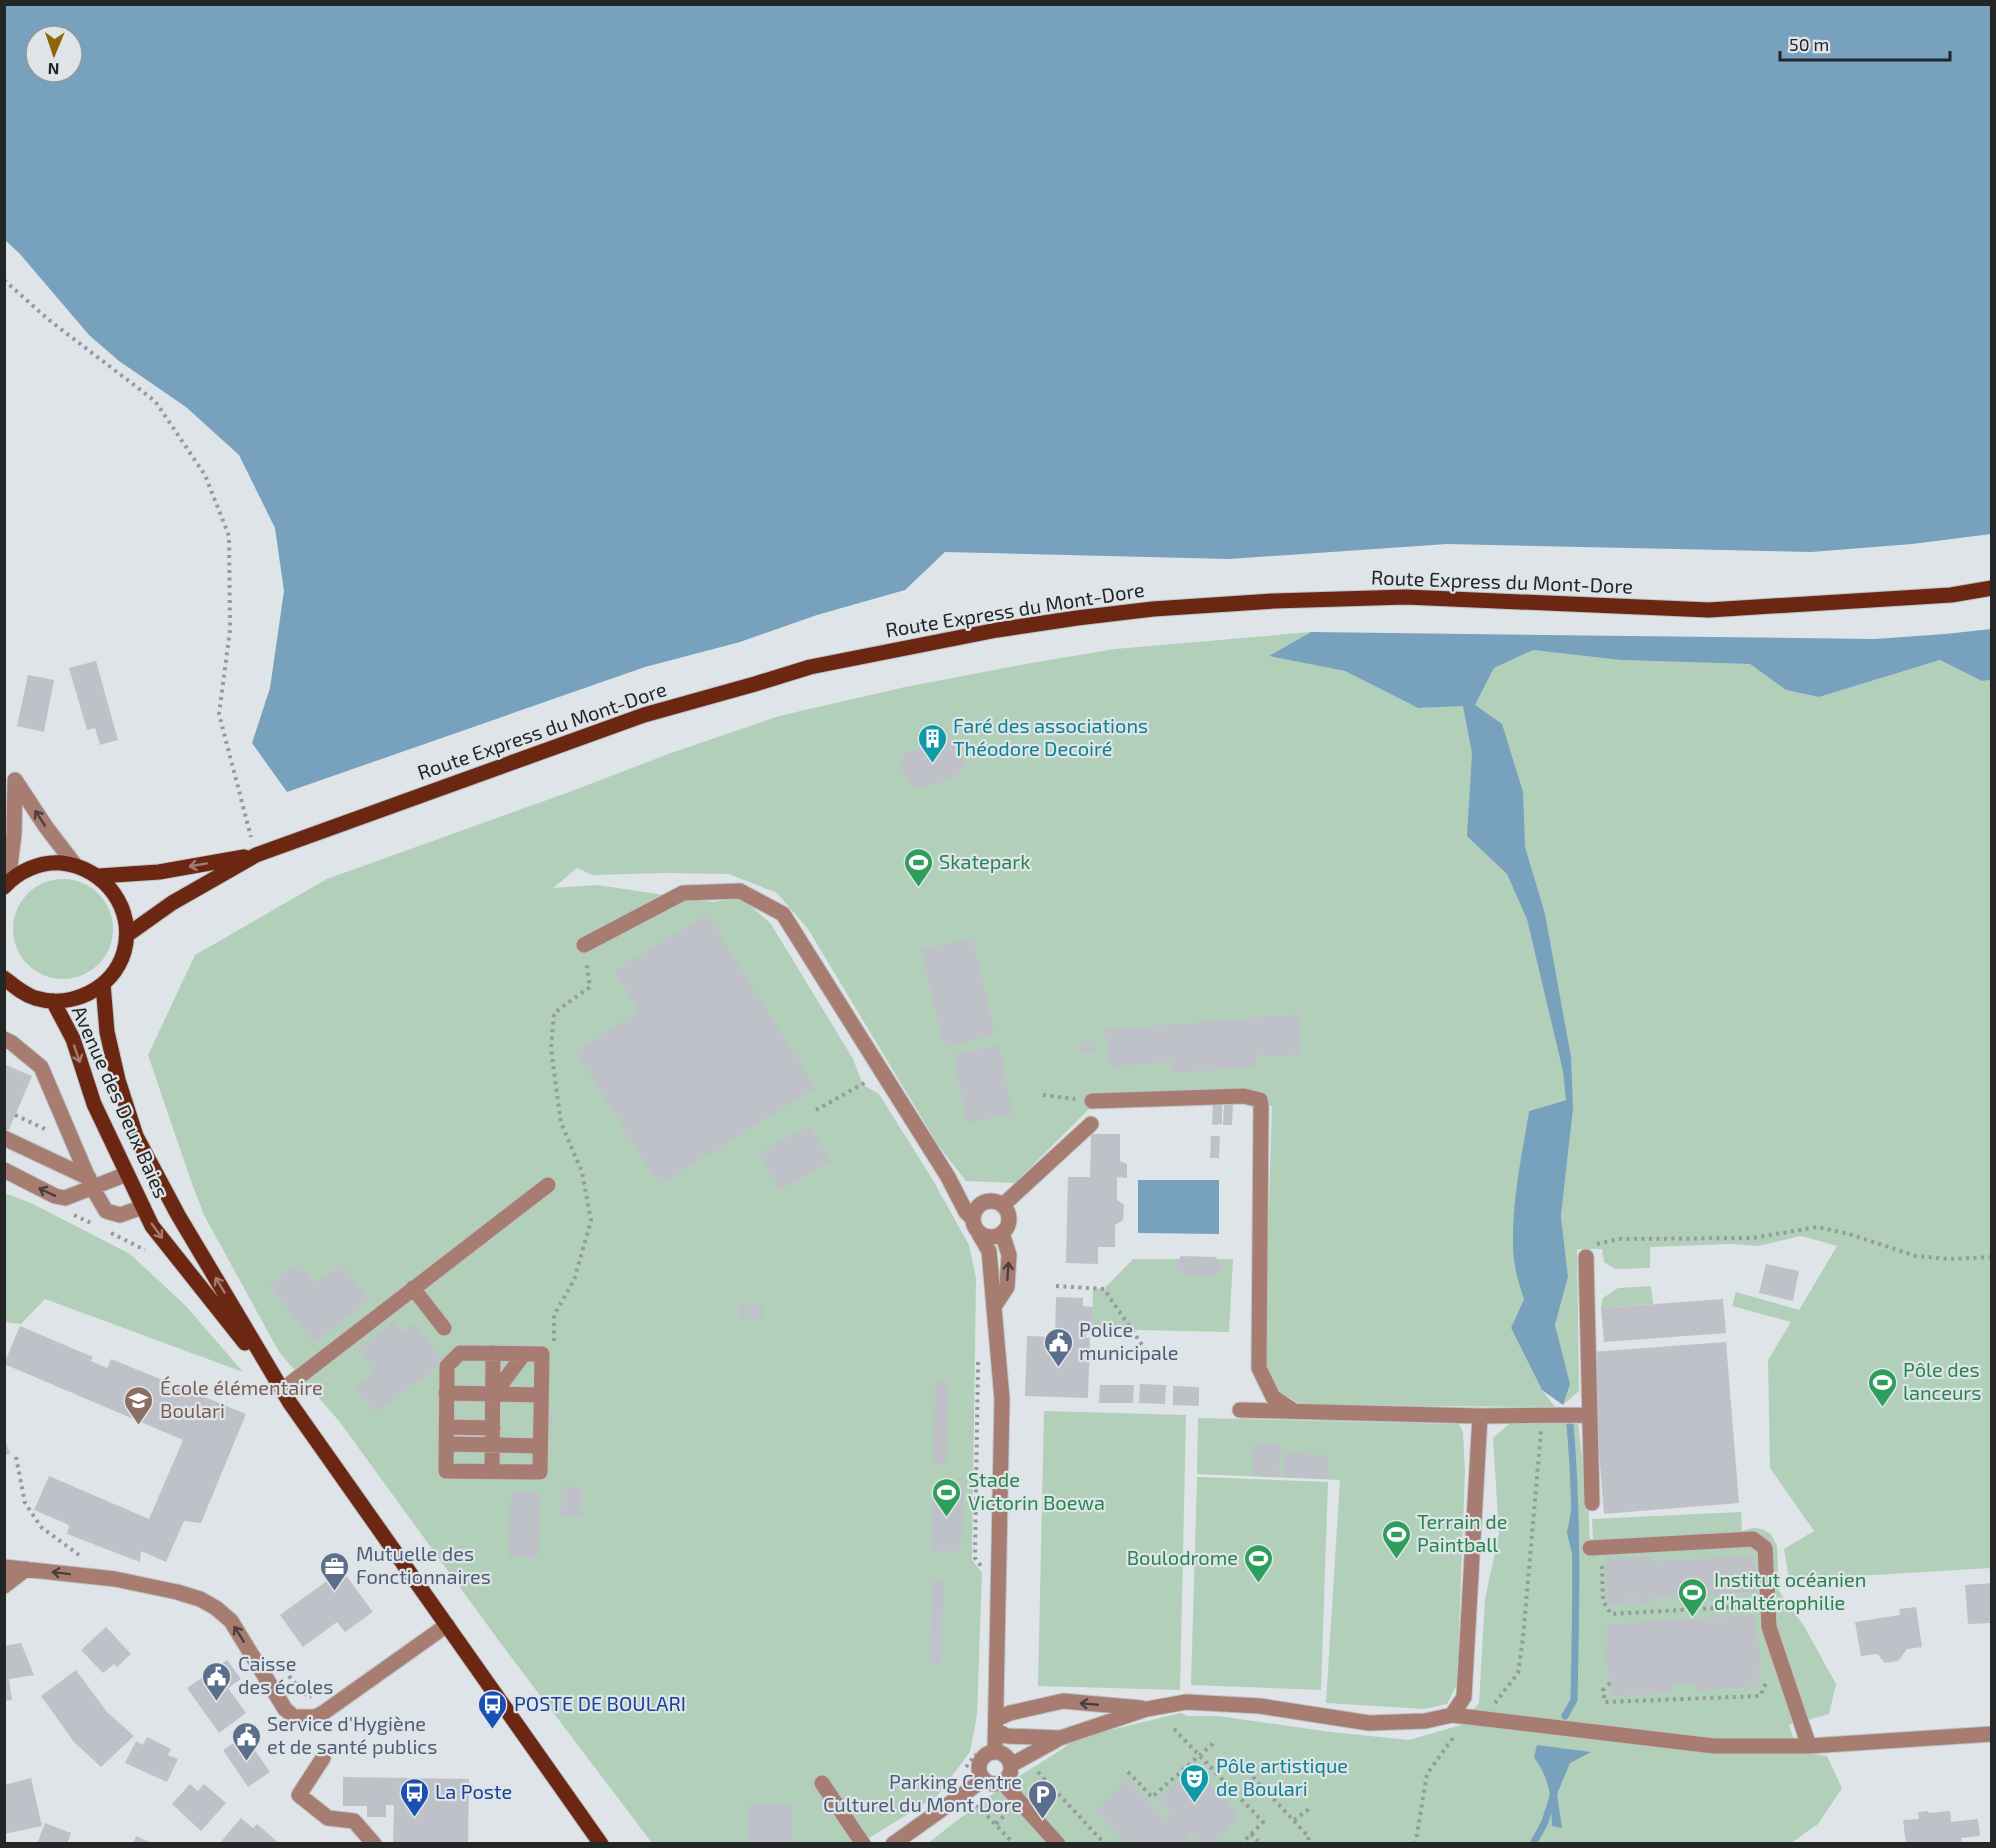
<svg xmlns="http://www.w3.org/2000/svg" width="1996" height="1848" viewBox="0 0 1996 1848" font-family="'Exo 2',sans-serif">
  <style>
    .green { fill: #b1cfb9 }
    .water { fill: #77a1bd; fill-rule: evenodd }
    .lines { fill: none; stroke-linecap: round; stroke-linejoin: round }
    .stream { stroke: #77a1bd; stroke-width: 7 }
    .building { fill: #bec2c8 }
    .minor-casing { stroke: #bdc2c6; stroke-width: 17 }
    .major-casing { stroke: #bdc2c6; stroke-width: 17 }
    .path { stroke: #969a9e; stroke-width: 4; stroke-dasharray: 3 4.5; stroke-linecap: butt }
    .minor { stroke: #a77d71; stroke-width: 15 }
    .major { stroke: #6c2712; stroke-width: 15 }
    .oneway { stroke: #4b3f3d }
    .oneway2 { stroke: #a07c73 }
    .labels { text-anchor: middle; stroke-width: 4.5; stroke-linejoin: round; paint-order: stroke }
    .street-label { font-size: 20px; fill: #232527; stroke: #dfe4e9 }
    .culture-label { font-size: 20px; fill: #0d838f; stroke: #dfe4e9; text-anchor: start }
    .leisure-label { font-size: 20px; fill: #27864d; stroke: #dfe4e9; text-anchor: start }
    .service-label { font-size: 20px; fill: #4e5e75; stroke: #dfe4e9; text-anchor: start }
    .education-label { font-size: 20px; fill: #785e54; stroke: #dfe4e9; text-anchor: start }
    .transit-label { font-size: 20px; fill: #164399; stroke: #dfe4e9; text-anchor: start }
  </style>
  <rect width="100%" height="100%" fill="#dfe4e9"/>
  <path class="green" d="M1311,632L1270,656L1345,671L1418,708L1475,705L1494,668L1533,650L1620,660L1750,664L1786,690L1819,697L1940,660L1982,681L1991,680V1568L1789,1580L1784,1549L1814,1531L1770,1468L1768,1360L1791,1322L1732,1306L1736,1292L1799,1310L1837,1246L1801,1236L1758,1246L1732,1244L1650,1247V1268L1615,1269L1604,1262L1602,1249H1577L1579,1391L1563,1405L1568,1380L1555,1325L1568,1277L1561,1216L1573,1109L1572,1098L1529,1111C1520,1168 1505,1245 1524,1299L1511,1328L1542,1390L1555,1407L1302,1405L1275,1389L1264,1362L1272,1106L1246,1101L1103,1095L1015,1183L966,1181L938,1145L808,929L777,893L729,874L666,873L593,875L577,868L553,888L597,885L711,902L742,898L771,924L853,1059L863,1085L879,1094L931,1177L969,1245L976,1278L972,1560L982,1573L977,1715L970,1752L937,1796L861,1843H652L499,1641L339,1421L279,1352L204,1215L191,1181L148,1055L195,955L327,879L569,792L674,752L779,716L905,687L1037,662L1115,649Z
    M13 929a50 50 0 1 1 100 0a50 50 0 1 1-100 0Z
    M5,1193L31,1203L130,1254L186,1306L243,1372L45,1299L21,1324L5,1322Z
    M1133,1259H1233L1229,1332L1092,1329L1093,1288L1104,1289Z
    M1651,1286L1653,1304L1601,1308L1603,1298L1618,1288Z
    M1044,1411L1186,1415L1180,1690L1038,1686Z
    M1198,1418L1459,1424L1463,1432L1465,1471L1457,1684L1447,1704L1424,1709L1326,1703L1340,1480L1197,1474Z
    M1509,1424H1578L1589,1514L1590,1553L1593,1538L1592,1519L1741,1512L1742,1531L1754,1528L1762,1529L1771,1534L1777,1546L1779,1591L1804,1626L1836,1684L1829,1714L1789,1725L1798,1751L1827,1756L1842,1788L1818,1824L1791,1843L927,1844C955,1822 983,1800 1013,1780C1034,1766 1056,1755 1075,1739L1180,1713L1188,1716H1218L1331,1732L1409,1740L1461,1725L1479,1703L1485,1599L1499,1534L1493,1438Z
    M1197,1477L1328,1482L1321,1690L1191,1685Z"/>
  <path class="water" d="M5,4L1991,5V534L1912,544L1811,552L1447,544L1229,559L945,552L905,590L817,615L740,642L645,667L287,792L252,743L270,688L284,591L275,528L239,455L186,407L119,361L89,335L20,254L5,240ZM36,36H72V72H36Z
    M1991,629V680L1982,681L1940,660L1819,697L1786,690L1750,664L1620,660L1533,650L1494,668L1475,705L1502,724L1523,792L1525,847L1545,914L1571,1057L1573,1109L1561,1216L1568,1277L1555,1325L1570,1384L1563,1405L1542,1390L1511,1328L1524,1299C1518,1282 1513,1263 1513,1245C1512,1200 1522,1155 1529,1111L1566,1100L1563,1071L1527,919L1507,874L1467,836L1472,753L1463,706L1418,708L1345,671L1269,656L1311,632L1875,639L1945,634Z
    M1138,1180H1219V1234L1138,1233Z
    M1575,1489L1577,1573L1567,1533Z
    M1537,1745L1591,1752L1570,1763L1557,1794L1562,1828L1552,1826C1551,1796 1551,1782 1534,1757Z"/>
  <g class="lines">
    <path class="stream" d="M1565,1716L1574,1700C1576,1608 1578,1516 1570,1424
      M1533,1844L1545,1822L1554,1793"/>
  </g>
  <path class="building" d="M96,661L118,740L100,745L95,728L87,730L69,668Z
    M28,675L54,680L44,732L17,726Z
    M944,740L955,743L965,762L958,776L919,789L906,780L900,765L905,752Z
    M707,914L816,1088L659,1185L575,1051L639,1011L614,971Z
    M973,938L995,1035L944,1047L921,949Z
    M1299,1014L1302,1054L1265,1057L1264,1054L1256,1055L1257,1067L1172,1073L1171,1062L1109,1067L1105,1030Z
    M1094,1041L1095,1052L1080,1054L1079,1042Z
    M999,1045L1013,1114L967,1123L953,1055Z
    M4,1064L32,1076L8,1132L4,1131Z
    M1213,1103L1222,1104V1124L1212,1125Z
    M1224,1103H1233L1232,1125H1223Z
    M810,1125L831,1162L780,1190L759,1153Z
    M1091,1134H1120V1161L1127,1164V1178L1117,1177V1200L1124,1205L1123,1220L1115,1225V1247H1098V1264L1066,1263L1068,1177H1090Z
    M1211,1136H1220L1219,1158H1210Z
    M1181,1256L1216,1257L1223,1267L1216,1276L1186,1275L1174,1266Z
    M298,1263L315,1284L342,1264L370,1300L313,1343L269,1285Z
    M1766,1264L1799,1271L1793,1301L1759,1293Z
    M1056,1297L1083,1298V1306L1093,1307L1092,1329L1087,1328L1086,1338H1090L1088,1398L1025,1396L1027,1336L1055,1337Z
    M1723,1299L1726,1333L1604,1342L1601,1308Z
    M739,1305L763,1306V1319L738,1318Z
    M394,1322L402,1333L415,1323L444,1362L375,1413L355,1387L376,1372L358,1348Z
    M20,1326L93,1357L91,1361L107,1368L111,1359L246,1414L201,1523L184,1521L166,1562L141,1551L140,1562L67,1534L69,1525L34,1510L49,1476L149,1519L183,1440L4,1364Z
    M1726,1342L1739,1503L1604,1514L1591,1352Z
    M935,1381L948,1382L946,1465L933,1464Z
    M1140,1384L1166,1385L1165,1404L1139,1403Z
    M1100,1385H1134L1133,1403H1099Z
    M1173,1386L1199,1387V1406L1173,1405Z
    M546,1413L553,1414L552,1427H545Z
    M4,1437L10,1454L4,1455Z
    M1254,1443L1280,1444L1279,1477L1253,1476Z
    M1284,1453L1328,1455L1327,1479L1283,1477Z
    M933,1484L964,1485L961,1551L930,1550Z
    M562,1486L582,1487V1517H561Z
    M511,1491L540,1492L538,1558L509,1557Z
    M1651,1556L1652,1561L1754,1556L1756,1592L1653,1598V1603L1635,1604V1596H1628L1629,1604L1608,1605L1605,1559Z
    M342,1570L373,1612L345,1632L337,1622L303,1647L280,1615Z
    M931,1581H944L942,1665H929Z
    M1992,1583V1623L1968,1624L1965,1585Z
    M1916,1607L1922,1647L1907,1649L1898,1661L1885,1663L1877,1654L1861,1656L1855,1622L1900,1615L1899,1609Z
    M1753,1615L1760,1649L1758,1686L1696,1691L1693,1684L1672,1685V1693L1612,1696L1606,1658L1607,1624Z
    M106,1627L131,1654L117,1667L114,1664L103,1673L81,1650Z
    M21,1643L34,1675L9,1679L12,1700L4,1701V1646Z
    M227,1660L241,1679L228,1688L246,1713L219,1733L187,1688Z
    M76,1670L107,1712L134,1736L101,1767L74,1742L41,1696Z
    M245,1736L270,1772L248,1787L223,1750Z
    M147,1737L171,1749L168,1755L178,1759L167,1782L125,1763L136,1741L143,1745Z
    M1189,1770L1202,1783L1205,1779L1240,1817L1212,1844L1204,1842L1200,1844L1190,1833L1187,1836L1194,1844H1126L1095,1810L1128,1779L1166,1820L1172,1815L1157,1799Z
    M343,1777L469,1779L468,1844H393L394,1805H386V1817H367V1806H343Z
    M31,1778L42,1826L4,1834V1785Z
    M190,1784L198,1791L204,1784L226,1803L201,1831L172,1804Z
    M748,1804L793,1805L792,1844H747Z
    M1928,1811L1929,1813L1950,1811L1951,1822L1978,1819L1980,1836L1961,1838L1962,1844H1906L1903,1820L1919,1819L1918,1812Z
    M241,1818L253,1828L257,1824L280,1844H219Z
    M45,1823L71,1833L67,1844H37Z
    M136,1836L154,1844H133Z"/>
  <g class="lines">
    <defs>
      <path id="minor" d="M8,883L14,834L15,780L46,827L75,865
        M584,945L683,893L740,891L783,914L948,1177L966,1212L972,1218
        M4,1039L12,1043L41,1067L92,1187L106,1211L120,1215L143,1207
        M1092,1101L1244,1096L1260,1100L1261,1105L1259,1368L1273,1397L1294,1411
        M4,1138L89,1178
        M4,1170L55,1196L65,1198L127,1174
        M973 1219a18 18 0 1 1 36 0a18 18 0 1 1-36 0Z
        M1003,1205L1091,1124
        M979,1234L989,1251L1002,1399L995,1752
        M1586,1257L1592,1503
        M413,1288L444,1328
        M995,1305L1007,1287L1009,1255L1002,1233
        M460,1353L542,1354L540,1472L446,1471L447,1366Z
        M282,1390L548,1185
        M446,1393L541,1395
        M494,1394L524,1354
        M1480,1416L1590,1415
        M446,1427L493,1428
        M446,1444L540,1446
        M492,1471L493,1353
        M1590,1548L1753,1539L1765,1548L1769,1627L1809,1746
        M4,1567L115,1579L177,1592L200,1599L216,1608L231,1621L285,1709L294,1717H315L323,1713L447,1625
        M4,1586L26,1569
        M1452,1715L1714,1746H1809L1992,1734
        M996,1719L1010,1713L1063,1701L1141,1708
        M997,1731L1007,1736L1060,1738
        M979 1768a16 16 0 1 1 32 0a16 16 0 1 1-32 0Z
        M323,1758L299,1795L328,1818L354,1821L374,1844
        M1011,1765L1060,1738L1147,1709L1186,1702L1260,1706L1369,1723L1425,1721L1452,1715L1464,1697L1480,1416L1240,1410
        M1002,1782L1058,1844
        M822,1783L863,1844
        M893,1844L983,1780"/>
      <path id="major" d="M99,876L159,872L244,857
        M4,887C18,871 41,861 62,863C105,868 136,909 124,952C113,989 71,1009 35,998C23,994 14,986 4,978
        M127,935L172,903L256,855L644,715L755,684L810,667L997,630L1077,618L1153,609L1274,601L1406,597L1709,610L1951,595L1992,588
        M103,984L107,1032L118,1080L136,1136L178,1215L290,1403L601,1844
        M53,1001L73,1039L94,1104L152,1226L245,1343"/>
    </defs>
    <use href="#minor" class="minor-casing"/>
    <use href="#major" class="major-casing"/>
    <path class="path" d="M4,280L49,320L155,401L205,475L229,536L230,630L219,714L251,837
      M1043,1095L1075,1099
      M816,1110L868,1081
      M15,1115L47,1130
      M74,1215L91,1223
      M111,1233L145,1250
      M1597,1244L1619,1239L1753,1238L1818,1227L1849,1234L1916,1256L1950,1259L1992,1257
      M1056,1286L1104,1289L1153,1361
      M554,1341V1315L574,1280L591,1221L582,1172L561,1123L551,1049L554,1013L590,987L586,961
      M978,1362L975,1558L981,1566
      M16,1457L25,1503L41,1527L79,1555
      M1602,1566L1603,1601L1611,1614L1751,1606
      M289,1676L297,1686L308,1697L311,1696
      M1610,1683L1603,1690L1605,1702L1760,1696L1767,1681
      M1495,1703L1518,1673L1523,1638L1541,1431
      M1174,1729L1263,1822L1241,1844
      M966,1767L976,1754
      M1038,1772L1105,1844
      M1128,1772L1152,1797L1216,1741
      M1253,1777L1309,1837L1307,1844
      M1031,1790L1045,1779
      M977,1805L1014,1844
      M1294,1820L1309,1809
      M996,1824L1006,1814
      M1251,1834L1258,1841
      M1414,1844L1416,1840L1427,1774L1455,1735"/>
    <use href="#minor" class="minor"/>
    <use href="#major" class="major"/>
  </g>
  <defs><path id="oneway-shaft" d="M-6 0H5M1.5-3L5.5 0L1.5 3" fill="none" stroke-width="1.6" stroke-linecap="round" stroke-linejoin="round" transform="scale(1.5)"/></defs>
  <g class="oneway">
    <use href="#oneway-shaft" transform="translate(40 818) rotate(-123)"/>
    <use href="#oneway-shaft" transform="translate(47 1192) rotate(-154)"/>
    <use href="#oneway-shaft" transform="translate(1008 1271) rotate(-86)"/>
    <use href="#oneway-shaft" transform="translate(61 1573) rotate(-173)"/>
    <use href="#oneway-shaft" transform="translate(239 1634) rotate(-122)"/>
    <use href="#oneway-shaft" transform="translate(1089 1704) rotate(-175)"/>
  </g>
  <g class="oneway2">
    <use href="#oneway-shaft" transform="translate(198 865) rotate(170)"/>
    <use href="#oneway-shaft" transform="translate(77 1054) rotate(71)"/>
    <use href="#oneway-shaft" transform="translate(157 1231) rotate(54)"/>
    <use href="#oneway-shaft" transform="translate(220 1285) rotate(-121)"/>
  </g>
  <defs>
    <symbol id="building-pin" viewBox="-11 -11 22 30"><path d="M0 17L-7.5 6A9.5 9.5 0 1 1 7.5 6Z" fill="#0f9aa8" stroke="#dfe4e9"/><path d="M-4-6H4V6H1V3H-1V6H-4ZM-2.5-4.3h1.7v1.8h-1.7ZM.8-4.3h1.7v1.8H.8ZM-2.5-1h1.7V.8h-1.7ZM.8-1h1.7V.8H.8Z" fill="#fff"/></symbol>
    <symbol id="stadium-pin" viewBox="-11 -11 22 30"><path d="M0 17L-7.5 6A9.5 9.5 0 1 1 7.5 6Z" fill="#2e9e5b" stroke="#dfe4e9"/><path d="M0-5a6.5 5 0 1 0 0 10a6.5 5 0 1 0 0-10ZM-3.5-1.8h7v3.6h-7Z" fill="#fff"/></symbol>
    <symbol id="civic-pin" viewBox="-11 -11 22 30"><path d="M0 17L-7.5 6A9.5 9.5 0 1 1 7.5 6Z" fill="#5c6f8a" stroke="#dfe4e9"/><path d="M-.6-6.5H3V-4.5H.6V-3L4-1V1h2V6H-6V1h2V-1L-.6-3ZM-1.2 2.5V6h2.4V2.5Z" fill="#fff"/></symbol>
    <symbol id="school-pin" viewBox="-11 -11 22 30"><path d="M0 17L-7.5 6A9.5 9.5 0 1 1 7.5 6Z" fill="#8d6e63" stroke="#dfe4e9"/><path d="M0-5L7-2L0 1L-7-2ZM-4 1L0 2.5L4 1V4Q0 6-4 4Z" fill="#fff"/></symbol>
    <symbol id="office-pin" viewBox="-11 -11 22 30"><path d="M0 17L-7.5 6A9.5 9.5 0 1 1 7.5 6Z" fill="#5c6f8a" stroke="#dfe4e9"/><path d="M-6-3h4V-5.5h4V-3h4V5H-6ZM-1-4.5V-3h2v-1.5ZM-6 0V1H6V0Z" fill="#fff"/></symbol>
    <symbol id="bus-pin" viewBox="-11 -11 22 30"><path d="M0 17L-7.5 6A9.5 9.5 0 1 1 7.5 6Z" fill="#1a4fb4" stroke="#dfe4e9"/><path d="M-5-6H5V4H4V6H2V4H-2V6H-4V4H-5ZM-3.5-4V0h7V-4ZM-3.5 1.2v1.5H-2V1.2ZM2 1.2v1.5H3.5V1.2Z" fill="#fff"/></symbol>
    <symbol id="theatre-pin" viewBox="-11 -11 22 30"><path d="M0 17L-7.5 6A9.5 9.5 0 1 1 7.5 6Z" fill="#0f9aa8" stroke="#dfe4e9"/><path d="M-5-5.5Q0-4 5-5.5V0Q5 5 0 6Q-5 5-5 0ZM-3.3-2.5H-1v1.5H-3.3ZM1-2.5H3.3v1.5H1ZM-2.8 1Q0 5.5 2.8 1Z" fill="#fff"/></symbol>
    <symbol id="parking-pin" viewBox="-11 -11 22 30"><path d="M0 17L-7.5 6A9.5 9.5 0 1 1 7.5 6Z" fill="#5c6f8a" stroke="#dfe4e9"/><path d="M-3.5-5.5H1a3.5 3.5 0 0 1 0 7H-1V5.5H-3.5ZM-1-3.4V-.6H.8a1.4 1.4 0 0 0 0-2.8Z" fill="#fff"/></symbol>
  </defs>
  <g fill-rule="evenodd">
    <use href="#building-pin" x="916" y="722" width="33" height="45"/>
    <use href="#stadium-pin" x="902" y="846" width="33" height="45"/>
    <use href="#civic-pin" x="1042" y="1326" width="33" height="45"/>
    <use href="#stadium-pin" x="1866" y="1366" width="33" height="45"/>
    <use href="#school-pin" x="122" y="1384" width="33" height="45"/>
    <use href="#stadium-pin" x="930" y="1476" width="33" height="45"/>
    <use href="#stadium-pin" x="1380" y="1518" width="33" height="45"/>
    <use href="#stadium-pin" x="1242" y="1542" width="33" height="45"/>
    <use href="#office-pin" x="318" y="1550" width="33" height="45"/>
    <use href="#stadium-pin" x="1676" y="1576" width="33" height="45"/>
    <use href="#civic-pin" x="200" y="1660" width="33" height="45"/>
    <use href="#bus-pin" x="476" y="1688" width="33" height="45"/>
    <use href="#civic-pin" x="230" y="1720" width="33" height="45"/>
    <use href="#theatre-pin" x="1178" y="1762" width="33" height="45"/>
    <use href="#bus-pin" x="398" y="1776" width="33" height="45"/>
    <use href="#parking-pin" x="1026" y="1778" width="33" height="45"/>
  </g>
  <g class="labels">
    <g class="street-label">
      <text transform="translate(1502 582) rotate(2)" y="7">Route Express du Mont-Dore</text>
      <text transform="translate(1015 610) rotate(-9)" y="7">Route Express du Mont-Dore</text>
      <text transform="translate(542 731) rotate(-19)" y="7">Route Express du Mont-Dore</text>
      <text transform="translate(120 1102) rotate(66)" y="7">Avenue des Deux Baies</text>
    </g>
    <g class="culture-label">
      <text x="953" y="733">Faré des associations<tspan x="953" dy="23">Théodore Decoiré</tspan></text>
      <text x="1216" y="1773">Pôle artistique<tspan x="1216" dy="23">de Boulari</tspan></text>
    </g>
    <g class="leisure-label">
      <text x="939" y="869">Skatepark</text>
      <text x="1903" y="1377">Pôle des<tspan x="1903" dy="23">lanceurs</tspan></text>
      <text x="968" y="1487">Stade<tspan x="968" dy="23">Victorin Boewa</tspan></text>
      <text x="1417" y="1529">Terrain de<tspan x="1417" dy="23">Paintball</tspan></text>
      <text x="1238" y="1565" text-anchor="end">Boulodrome</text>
      <text x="1714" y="1587">Institut océanien<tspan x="1714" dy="23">d'haltérophilie</tspan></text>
    </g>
    <g class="service-label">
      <text x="1079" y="1337">Police<tspan x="1079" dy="23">municipale</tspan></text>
      <text x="356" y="1561">Mutuelle des<tspan x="356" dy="23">Fonctionnaires</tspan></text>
      <text x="238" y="1671">Caisse<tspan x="238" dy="23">des écoles</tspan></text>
      <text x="267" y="1731">Service d'Hygiène<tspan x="267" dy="23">et de santé publics</tspan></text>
      <text x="1022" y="1789" text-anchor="end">Parking Centre<tspan x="1022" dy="23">Culturel du Mont Dore</tspan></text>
    </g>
    <g class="education-label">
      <text x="160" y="1395">École élémentaire<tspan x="160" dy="23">Boulari</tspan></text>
    </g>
    <g class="transit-label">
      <text x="514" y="1711">POSTE DE BOULARI</text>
      <text x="435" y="1799">La Poste</text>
    </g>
  </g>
  <rect width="1996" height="1848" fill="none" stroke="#232527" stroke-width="12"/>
  <g transform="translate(54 54) rotate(182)"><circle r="28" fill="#dfe4e9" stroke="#94989b" stroke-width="1.5"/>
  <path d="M0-4.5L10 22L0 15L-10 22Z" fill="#8d6608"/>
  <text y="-9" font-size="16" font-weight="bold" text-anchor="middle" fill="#232527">N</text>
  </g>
  <path d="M1780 51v9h170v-9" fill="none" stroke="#232527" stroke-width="3"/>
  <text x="1789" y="51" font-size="18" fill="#232527" stroke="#dfe4e9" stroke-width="4.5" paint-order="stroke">50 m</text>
</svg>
